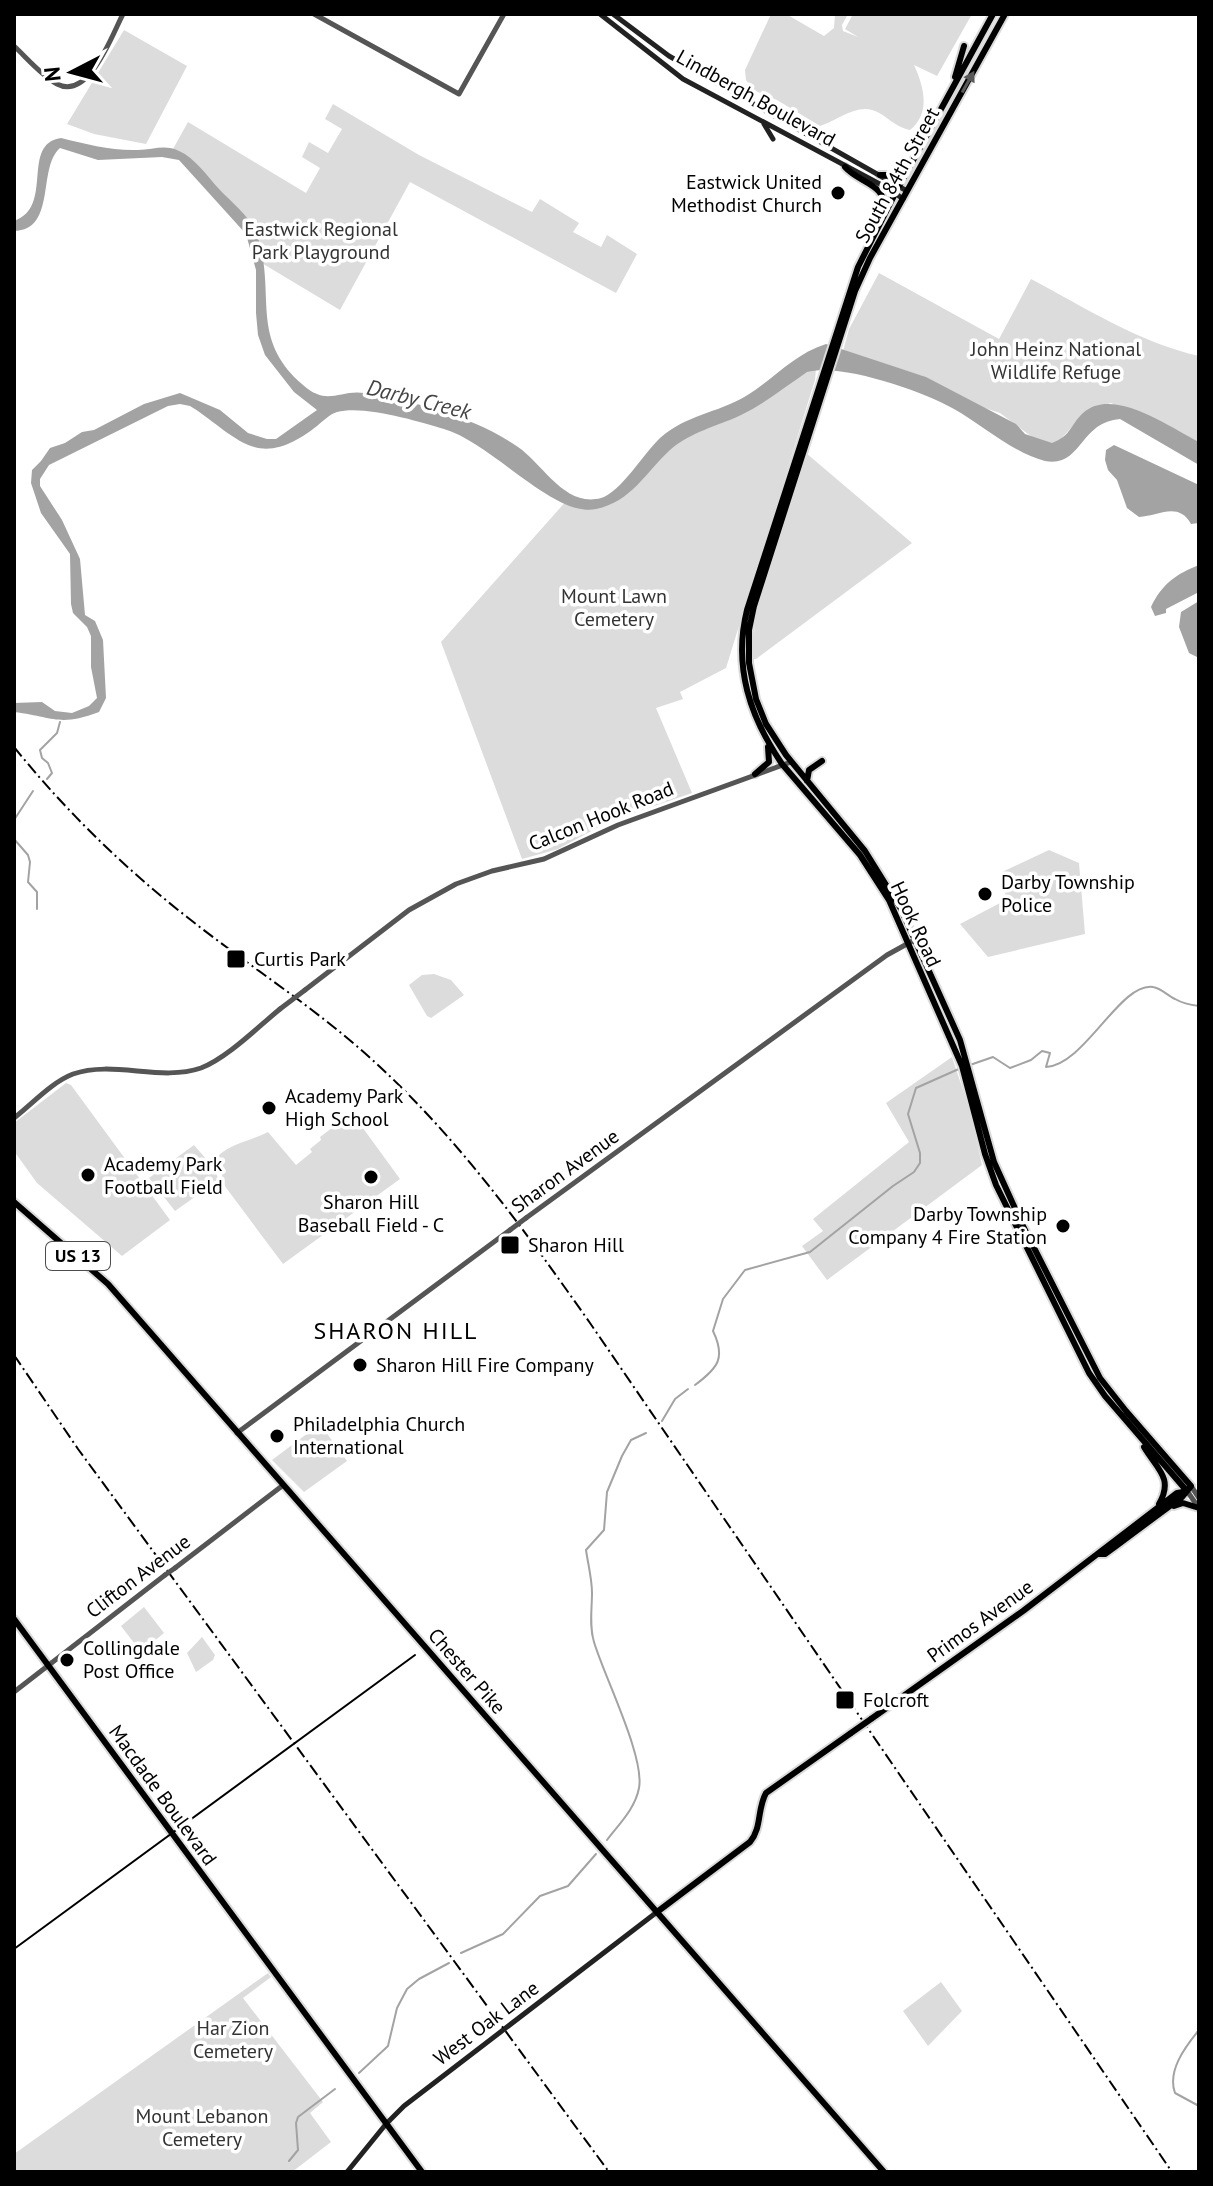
<svg xmlns="http://www.w3.org/2000/svg" width="1213" height="2186" viewBox="0 0 1213 2186" font-family="'PT Sans',sans-serif">
  <style>
    .green { fill: #dcdcdc }
    .water { fill: #a3a3a3 }
    .lines { fill: none; stroke-linecap: round; stroke-linejoin: round }
    .stream { stroke: #a3a3a3; stroke-width: 2 }
    .primary-casing { stroke: #dbdbdb; stroke-width: 10 }
    .tertiary { stroke: #555; stroke-width: 5 }
    .secondary { stroke: #222; stroke-width: 5 }
    .primary { stroke: #000; stroke-width: 6 }
    .tram { stroke: #000; stroke-width: 2 }
    .rail { stroke: #000; stroke-width: 2; stroke-dasharray: 12 4 2 4; stroke-linecap: butt }
    .primary-bridge-casing { stroke: #dbdbdb; stroke-width: 10; stroke-linecap: butt }
    .tertiary-bridge { stroke: #555; stroke-width: 5 }
    .primary-bridge { stroke: #000; stroke-width: 6 }
    .oneway { fill: #595959 }
    .poi-dot { fill: #000; stroke: #fff; stroke-width: 3 }
    .labels { text-anchor: middle; stroke-width: 7; stroke-linejoin: round; paint-order: stroke }
    .shield { fill: #fff; stroke: #4c4c4c; stroke-width: 2 }
    .shield-label { font-size: 18px; font-weight: bold; fill: #000 }
    .street-label { font-size: 20px; fill: #000; stroke: #fff }
    .poi-label { font-size: 20px; fill: #000; stroke: #fff; text-anchor: start }
    .park-label { font-size: 20px; fill: #333; stroke: #fff }
    .water-label { font-size: 22px; font-style: italic; fill: #444; stroke: #fff }
    .quarter-label { font-size: 24px; letter-spacing: 2px; fill: #000; stroke: #fff }
  </style>
  <rect width="100%" height="100%" fill="#fff"/>
  <path class="green" d="M771,14H786L824,36L834,28L835,14H848L842,25L843,31L858,37L845,29L853,14H972L937,76L914,65C924,87 931,113 910,130C899,128 890,120 881,114C860,100 841,119 820,126L777,100L753,90L746,80L745,70Z
    M124,30L187,66L146,144L94,134L67,124Z
    M333,104L419,155L532,212L540,199L579,223L573,232L601,247L607,235L637,254L616,293L410,182L340,310L260,262L252,227L173,149L188,122L306,193L320,168L302,157L309,142L328,153L342,129L325,119Z
    M879,273L999,339L1031,279C1086,308 1138,342 1199,356V443L1111,403L1088,410L1055,445L1032,437L1000,413L967,402L923,376L843,351L849,329Z
    M817,358L815,380L726,668L680,692L683,699L656,708L692,793L608,822L558,849L522,859L441,642L568,499L608,501L652,456Z
    M806,453L912,543L756,659H752L756,609Z
    M1049,850L1079,863L1085,934L988,957L960,924L1002,902L1006,891L1001,876L1002,872Z
    M434,974L451,980L464,995L431,1018L427,1016L409,985L422,975Z
    M952,1057L970,1111L982,1165L827,1280L802,1246L823,1231L813,1219L909,1142L886,1103Z
    M66,1083L71,1085L170,1220L122,1256L37,1183L14,1151V1123Z
    M352,1113L400,1179L283,1264L224,1185L218,1156C232,1143 251,1141 268,1132L296,1165L312,1152L310,1149L321,1140L320,1137Z
    M194,1145L213,1167L220,1182H216L175,1211L149,1178Z
    M320,1424L347,1461L304,1492L272,1460Z
    M144,1607L164,1633L141,1652L121,1626Z
    M202,1637L215,1655L213,1660L196,1672L187,1653Z
    M268,1973L271,1977L243,1998L323,2102L310,2113L331,2142L292,2172H14V2154Z
    M941,1982L962,2011L928,2046L903,2011Z"/>
  <path class="water" d="M61,138C86,144 112,151 138,150C153,150 165,144 179,151C195,158 207,176 219,189C231,202 251,217 257,235C277,293 248,338 303,385C328,407 339,389 365,393C404,399 440,409 476,424C490,430 505,438 518,447C543,464 565,508 601,498C620,493 645,452 660,438C688,414 715,414 746,396C774,379 794,354 826,344L926,377L1016,424L1025,434L1052,443C1072,435 1070,425 1083,413C1113,386 1169,427 1199,442V465L1120,419C1079,422 1082,468 1045,461C1015,454 981,424 954,409C922,391 842,363 807,372C785,387 764,404 741,415C716,427 692,431 670,450C646,472 631,502 596,509C554,518 492,443 444,429C417,421 364,405 337,412C330,414 323,421 317,426C299,440 275,455 251,446C231,439 209,417 190,406L180,404L168,406L49,465L40,479V486L62,520L80,559L85,615L95,621L103,640L106,698L99,712C59,727 54,717 14,712V703L42,702L55,711L72,713L89,706L97,698L91,667V636L87,627L73,613L71,604L70,554L41,513L31,483L32,470L41,461L50,448L65,443L82,432L94,430L144,404L180,393L220,410L248,433L267,439H276L317,410L294,392L265,355L258,335L256,313V270L246,234L179,160L162,157L98,160L60,148C37,168 57,230 14,231V221C55,207 20,144 61,138Z
    M1114,445L1199,485V523L1191,524C1178,501 1159,516 1139,517L1127,508L1117,480L1108,470L1105,460L1106,450Z
    M1199,565V592L1166,609V613L1155,616L1151,607C1162,584 1176,574 1199,565Z
    M1199,601V658L1189,653L1179,627L1181,612Z"/>
  <g class="lines">
    <path class="stream" d="M47,779L52,773L48,763L42,758L40,750L57,733L60,722
      M14,820L33,791
      M14,839L28,855L30,862L28,882L37,892V909
      M967,1066L993,1057L1010,1068L1031,1060L1042,1051L1050,1053L1046,1067C1085,1065 1120,982 1153,987C1161,988 1168,996 1175,999C1182,1003 1191,1005 1199,1006
      M695,1385C718,1368 726,1358 713,1331L723,1299L745,1270L810,1252L893,1186L914,1172L920,1163V1153L908,1114L916,1088L961,1068
      M662,1421L675,1399L688,1389
      M607,1840C619,1824 635,1809 639,1788C645,1757 604,1676 594,1642C589,1626 592,1609 592,1593C592,1579 588,1564 586,1550L604,1530L607,1492L622,1456L631,1440L646,1433
      M461,1953L503,1934L540,1896L568,1886L596,1854
      M1199,2030C1185,2047 1167,2071 1175,2093L1199,2106
      M359,2073L388,2046L397,2008L407,1989L419,1979L449,1963
      M289,2161L298,2150L296,2123L298,2117L335,2089"/>
    <defs>
      <path id="primary" d="M993,14L899,186L858,267L747,610C733,667 750,717 782,764L860,855L889,900L962,1066L985,1154L996,1185L1089,1373L1105,1396L1186,1490
        M1005,14L870,258L855,291L754,606L749,630V663L756,699L766,724L786,755L865,851L901,909L960,1040L994,1162L1023,1226L1100,1378L1126,1411L1191,1486L1182,1497L1116,1546L1105,1554H1098
        M955,77L964,46
        M845,167C860,184 887,183 884,211
        M880,175H897L907,167
        M755,774L769,762L768,747
        M807,781L809,770L822,761
        M14,1202L108,1284L884,2172
        M1144,1447C1157,1469 1174,1478 1159,1504
        M1174,1506L1183,1503L1199,1508
        M14,1619L422,2172
        M871,1719L1023,1611L1177,1493L1183,1492
        M657,1912L750,1842C762,1828 757,1809 766,1793L851,1733"/>
    </defs>
    <use href="#primary" class="primary-casing"/>
    <path class="tertiary" d="M314,14L459,94L504,14
      M14,46C27,58 41,75 57,84C89,101 112,35 123,14
      M305,990L409,910L456,884L492,871L544,859L618,825L791,762
      M14,1118C32,1104 52,1082 73,1074C114,1060 160,1082 201,1068C227,1058 258,1027 280,1009
      M526,1218L887,955L916,939
      M237,1433L510,1230
      M1191,1486L1199,1498
      M1187,1491L1199,1508
      M175,1568L282,1486
      M14,1692L165,1575"/>
    <path class="secondary" d="M600,14L683,79L891,190L903,199
      M613,14L669,56L907,191
      M764,124L773,139
      M347,2172L386,2124L404,2106L657,1912"/>
    <use href="#primary" class="primary"/>
    <path class="tram" d="M14,1949L415,1655"/>
    <path class="rail" d="M14,747C65,810 123,867 187,917C250,967 319,1010 379,1066C461,1142 526,1232 590,1323L1172,2172
      M14,1355L78,1449L609,2172"/>
    <defs>
      <path id="primary-bridge" d="M851,1733L871,1719"/>
    </defs>
    <use href="#primary-bridge" class="primary-bridge-casing"/>
    <path class="tertiary-bridge" d="M280,1009L305,990
      M510,1230L526,1218
      M165,1575L175,1568"/>
    <use href="#primary-bridge" class="primary-bridge"/>
  </g>
  <defs><path id="oneway-solid" d="M-6-.8H1V-3.2L6.5 0L1 3.2V.8H-6Z" transform="scale(2)"/></defs>
  <use class="oneway" href="#oneway-solid" transform="translate(968 82) rotate(-61)"/>
  <g class="poi-dot">
    <circle cx="838" cy="193" r="8"/>
    <circle cx="985" cy="894" r="8"/>
    <rect x="226" y="949" width="20" height="20" rx="4"/>
    <circle cx="269" cy="1108" r="8"/>
    <circle cx="88" cy="1175" r="8"/>
    <circle cx="371" cy="1177" r="8"/>
    <circle cx="1063" cy="1226" r="8"/>
    <rect x="500" y="1235" width="20" height="20" rx="4"/>
    <circle cx="360" cy="1365" r="8"/>
    <circle cx="277" cy="1436" r="8"/>
    <circle cx="67" cy="1660" r="8"/>
    <rect x="835" y="1690" width="20" height="20" rx="4"/>
  </g>
  <g class="labels">
    <rect class="shield" x="46" y="1242" width="64" height="28" rx="6"/>
    <g class="shield-label">
      <text x="78" y="1262">US 13</text>
    </g>
    <g class="street-label">
      <text transform="translate(756 98) rotate(29)" y="7">Lindbergh Boulevard</text>
      <text transform="translate(897 175) rotate(-61)" y="7">South 84th Street</text>
      <text transform="translate(601 816) rotate(-22)" y="7">Calcon Hook Road</text>
      <text transform="translate(916 924) rotate(65)" y="7">Hook Road</text>
      <text transform="translate(565 1171) rotate(-36)" y="7">Sharon Avenue</text>
      <text transform="translate(138 1576) rotate(-37)" y="7">Clifton Avenue</text>
      <text transform="translate(980 1621) rotate(-36)" y="7">Primos Avenue</text>
      <text transform="translate(467 1671) rotate(49)" y="7">Chester Pike</text>
      <text transform="translate(163 1795) rotate(54)" y="7">Macdade Boulevard</text>
      <text transform="translate(486 2023) rotate(-37)" y="7">West Oak Lane</text>
    </g>
    <g class="poi-label">
      <text x="822" y="189" text-anchor="end">Eastwick United<tspan x="822" dy="23">Methodist Church</tspan></text>
      <text x="1001" y="889">Darby Township<tspan x="1001" dy="23">Police</tspan></text>
      <text x="254" y="966">Curtis Park</text>
      <text x="285" y="1103">Academy Park<tspan x="285" dy="23">High School</tspan></text>
      <text x="104" y="1171">Academy Park<tspan x="104" dy="23">Football Field</tspan></text>
      <text x="371" y="1209" text-anchor="middle">Sharon Hill<tspan x="371" dy="23">Baseball Field - C</tspan></text>
      <text x="1047" y="1221" text-anchor="end">Darby Township<tspan x="1047" dy="23">Company 4 Fire Station</tspan></text>
      <text x="528" y="1252">Sharon Hill</text>
      <text x="376" y="1372">Sharon Hill Fire Company</text>
      <text x="293" y="1431">Philadelphia Church<tspan x="293" dy="23">International</tspan></text>
      <text x="83" y="1655">Collingdale<tspan x="83" dy="23">Post Office</tspan></text>
      <text x="863" y="1707">Folcroft</text>
    </g>
    <g class="park-label">
      <text x="321" y="236">Eastwick Regional<tspan x="321" dy="23">Park Playground</tspan></text>
      <text x="1056" y="356">John Heinz National<tspan x="1056" dy="23">Wildlife Refuge</tspan></text>
      <text x="614" y="603">Mount Lawn<tspan x="614" dy="23">Cemetery</tspan></text>
      <text x="233" y="2035">Har Zion<tspan x="233" dy="23">Cemetery</tspan></text>
      <text x="202" y="2123">Mount Lebanon<tspan x="202" dy="23">Cemetery</tspan></text>
    </g>
    <g class="water-label">
      <text transform="translate(419 399) rotate(14)" y="8">Darby Creek</text>
    </g>
    <g class="quarter-label">
      <text x="396" y="1339">SHARON HILL</text>
    </g>
  </g>
  <rect width="1213" height="2186" fill="none" stroke="#000000" stroke-width="32"/>
  <g transform="translate(72 72) rotate(264)" stroke="#ffffff" stroke-width="6" paint-order="stroke">
  <path d="M0-6L14 30L0 20L-14 30Z" fill="#000000"/>
  <text y="-12" font-size="22" font-weight="bold" text-anchor="middle" fill="#000000">N</text>
  </g>
</svg>
